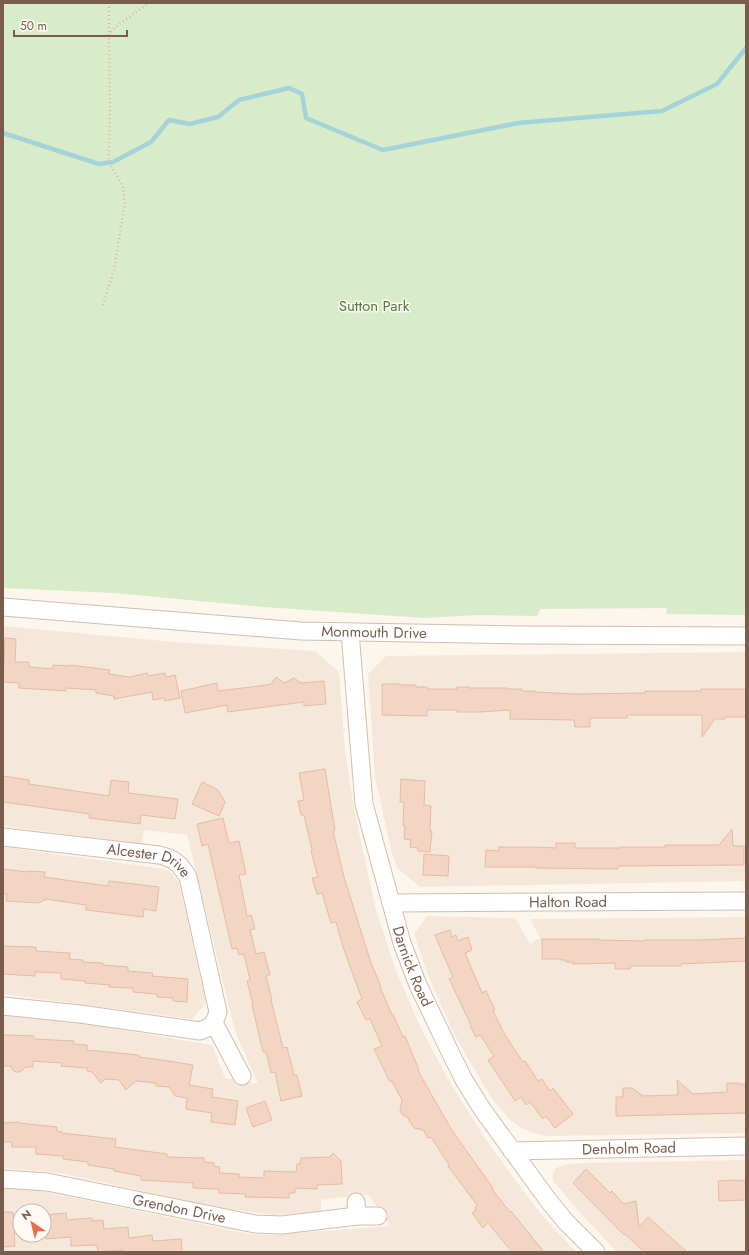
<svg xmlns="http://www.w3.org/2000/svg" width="749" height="1255" viewBox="0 0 749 1255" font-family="Jost,sans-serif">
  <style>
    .residential { fill: #f5e8da; fill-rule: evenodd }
    .green { fill: #d8ecc9 }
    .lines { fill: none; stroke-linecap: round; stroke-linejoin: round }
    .stream { stroke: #a5d3da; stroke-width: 4.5 }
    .building { fill: #f3d5c3; stroke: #e6bba3 }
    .minor-casing { stroke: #d1beb0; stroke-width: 19 }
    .path { stroke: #d9b8a5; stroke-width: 2.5; stroke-dasharray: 1 3; stroke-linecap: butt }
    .minor { stroke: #fff; stroke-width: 17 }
    .labels { text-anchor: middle; stroke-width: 3; stroke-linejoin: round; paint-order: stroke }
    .park-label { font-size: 15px; fill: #537a41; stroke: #fffaf3 }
    .street-label { font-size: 15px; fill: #7a5c4d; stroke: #fffaf3 }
  </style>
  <rect width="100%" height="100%" fill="#fdf6ec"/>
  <path class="residential" d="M3,626L174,642L315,651L339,672L345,750L354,809L376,910L396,971L420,1026L449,1081L488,1143L540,1213L576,1252H3V1188L37,1190L249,1234L269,1235L390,1226L368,1194L321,1200V1212L274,1215L215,1207L60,1173L3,1168V1014L38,1016L212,1045L225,1078L258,1084L235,1031L187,835L144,830L142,844L3,826ZM20,1211H44V1235H20Z
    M746,652V881L420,887L397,868L391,850L375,777L368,674L386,656Z
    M3,847L165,869L173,874L178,881L180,888L206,1003L192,1019L3,994Z
    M427,916L515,918L530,944L540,938L530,919L746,917V1133L547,1136L532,1133L518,1126L509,1119L490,1096L454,1034L429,978L414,934Z
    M746,1160V1252H617L582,1215L553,1181V1173L556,1168L564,1165L582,1163Z"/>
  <path class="green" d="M3,3H746V615L666,614L667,608L541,609L537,616L477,615L424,618L264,607L114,593L3,588Z"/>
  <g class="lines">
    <path class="stream" d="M3,133L99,164L113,162L151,142L169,120L190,124L218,117L239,100L289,88L302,94L306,118L383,150L518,123L662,111L717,84L746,48"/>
  </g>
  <path class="building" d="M5,638L16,639L15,662H29V667L53,669V665L70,666V665L110,670L109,674L130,677L147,673L148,676L165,673L166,677L175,675L180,698L165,701L164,698L153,700L152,692L114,699V696L96,693V690L66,688V691L19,688V683L3,682Z
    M276,677L284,683L294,678L301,683L324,681L326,704L304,706V702L228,712L227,705L185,713L181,691L217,683L218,691L259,686L271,684Z
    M382,684H400V685H416V687H427V689H457V687H469V688H507V689H522V691H535V692L576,694L645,693V691H701V689H746V717H725V719H715L702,737V715H627V718H590V727H575L574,720L510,719V710L480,712H457V710H427V716L382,715Z
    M325,769L335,830L333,831L344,877L370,960L381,987H380L392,1015L393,1014L403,1037L405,1036L419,1070L418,1071L453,1132L493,1188L492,1189L510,1212L511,1211L544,1252H512L488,1223L483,1228L472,1213L476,1210L475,1208L477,1205L448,1166L449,1165L431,1137L428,1138L423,1130L414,1128L407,1117L403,1115L400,1111L402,1100L392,1081L390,1082L374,1049L382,1046L370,1019L366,1020L357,1002L362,999L344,950L336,922L331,923L322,893L317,894L312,878L318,877L311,851L312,850L304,815H301L298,801L304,800L299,773Z
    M3,776L29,780V784L109,796L111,780L129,782L128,793L178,799L175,819L141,815L140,824L89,818L90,814L3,802Z
    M401,779L425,781L424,805L431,806L430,831H432L430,852L418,851V848L410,847L411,840L404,839L405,826H403L404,802H400Z
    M202,782L218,790L225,802L219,816L192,804Z
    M223,818L229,843L239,841L246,874L239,875L247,916L251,915L255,929L250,930L256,954L264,952L270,975L266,976L272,1000H271L283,1048L287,1047L294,1075H297L302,1096L281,1101L275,1072L271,1073L266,1052H263L252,1005H253L247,981L250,980L244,954L239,955L237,948L232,949L208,844L202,846L197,824Z
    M732,829L733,846H744V865L618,866V869L536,868V867H485L486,850L499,851V847H534L556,848V843H575V848H621V847H665V845H719Z
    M424,854L449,856L448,876L423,875Z
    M3,869L28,872V871L45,872L44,877L108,886L109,881L159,887L156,911L144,909L143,917L86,910V905L46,899L39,903L6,901L7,894H3Z
    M450,930L452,937L456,935L458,941L468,937L472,950L465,953L482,993L486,991L495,1010L493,1011L505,1035L523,1062L525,1061L538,1081L542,1079L550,1091L553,1088L573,1114L555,1128L546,1116L543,1119L530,1102L526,1105L521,1097L515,1101L488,1060L494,1056L480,1035L476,1037L470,1026L471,1025L449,979L453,977L442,952L435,935Z
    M746,938V961L681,964V966H630V969H615V963L573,964V962H566V960H561V959H542V939H599V940L644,941V940H700Z
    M3,946L36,947V951L70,953L69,959L83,960V962L103,963V965L128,967V971L153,973L152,976L188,979L187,1002L173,1001V998L157,997V994L133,992V988L109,987L110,985L85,983V981L61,979V973L35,972V976L3,974Z
    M3,1035L34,1036V1039L74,1041L73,1044L87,1045V1050L139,1055V1057L169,1061L193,1065L189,1085L213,1089L212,1097L238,1101L235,1125L211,1122L212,1113L186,1109L187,1098L175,1096L169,1087L156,1086V1083L136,1081L126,1090L119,1080L105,1079L101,1083L92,1072L87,1071V1068L61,1066L62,1063L33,1061V1067H26L20,1072H15L11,1068V1066H3Z
    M677,1080L693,1094L727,1092V1083H739L740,1084H746V1113L616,1116V1097H623V1088H632L643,1096L678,1095Z
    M265,1101L272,1120L253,1127L246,1108Z
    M19,1122V1123L57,1127V1131L62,1132V1133L116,1139L115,1147L167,1154V1157L204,1158V1162L214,1163V1166L220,1167L219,1173L239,1174V1177L264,1178V1171L296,1172L297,1164H300L301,1158L330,1157L333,1153L341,1161L342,1184L317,1185V1189L295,1188V1193H289V1198L245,1197L246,1194L219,1193V1189L193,1188V1183L141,1180V1176L114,1171V1169L88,1165V1162L63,1159V1156L36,1154V1147H12V1142H3V1123Z
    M586,1169L610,1193L612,1191L624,1204L636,1201L639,1227L648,1217L687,1252H644L625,1234L624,1235L573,1183Z
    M735,1180L746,1181V1200L719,1201L718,1181Z
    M3,1212H13L15,1246L3,1247Z
    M66,1213L67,1220L92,1218V1221L103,1220L104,1229L128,1227L129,1238L152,1235L153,1241L181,1239L182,1252H122V1250L98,1252L97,1245L71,1246V1237L46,1239L44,1215Z"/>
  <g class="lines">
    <defs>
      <g id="minor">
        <path id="s1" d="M3,607L301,631L524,635L746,636"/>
        <path id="s2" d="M350,632L364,804L402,943L418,985L451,1054L464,1080L482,1109L548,1200L566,1222L596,1252"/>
        <path id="s3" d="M3,837L159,855C174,858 180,864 188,877L218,1012C214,1024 212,1027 200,1031L80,1014L3,1006"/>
        <path id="s4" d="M391,903L746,901"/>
        <path d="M214,1023L242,1076"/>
        <path id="s5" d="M512,1151L746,1146"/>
        <path id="s6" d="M3,1179L47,1182L255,1224L282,1225L357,1216H378"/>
        <path d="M356,1202L357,1216"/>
      </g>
    </defs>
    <use href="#minor" class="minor-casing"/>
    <path class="path" d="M109,3V34
      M103,305L114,270L125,203L123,187L111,166L109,159L110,108L109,34L115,27L149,3"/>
    <use href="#minor" class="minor"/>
  </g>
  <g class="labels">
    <g class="park-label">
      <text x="374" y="311">Sutton Park</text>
    </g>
    <g class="street-label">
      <text dy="5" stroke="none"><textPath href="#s1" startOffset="372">Monmouth Drive</textPath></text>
      <text dy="5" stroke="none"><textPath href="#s3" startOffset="149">Alcester Drive</textPath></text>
      <text dy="5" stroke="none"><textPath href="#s4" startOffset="177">Halton Road</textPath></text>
      <text dy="5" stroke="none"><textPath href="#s2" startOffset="342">Darnick Road</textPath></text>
      <text dy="5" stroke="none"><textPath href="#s5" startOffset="117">Denholm Road</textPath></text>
      <text dy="5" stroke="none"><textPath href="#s6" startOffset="179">Grendon Drive</textPath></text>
    </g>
  </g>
  <rect width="749" height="1255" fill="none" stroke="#7a5c4d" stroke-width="8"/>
  <g transform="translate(32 1223) rotate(325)"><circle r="19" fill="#fffaf3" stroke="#cabbb1"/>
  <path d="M0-3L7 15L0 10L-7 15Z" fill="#e76f51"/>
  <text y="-6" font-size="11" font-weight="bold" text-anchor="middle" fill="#7a5c4d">N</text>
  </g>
  <path d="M14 30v6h113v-6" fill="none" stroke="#7a5c4d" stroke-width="2"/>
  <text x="20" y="30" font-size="12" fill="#7a5c4d" stroke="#fffaf3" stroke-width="3" paint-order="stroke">50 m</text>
</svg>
